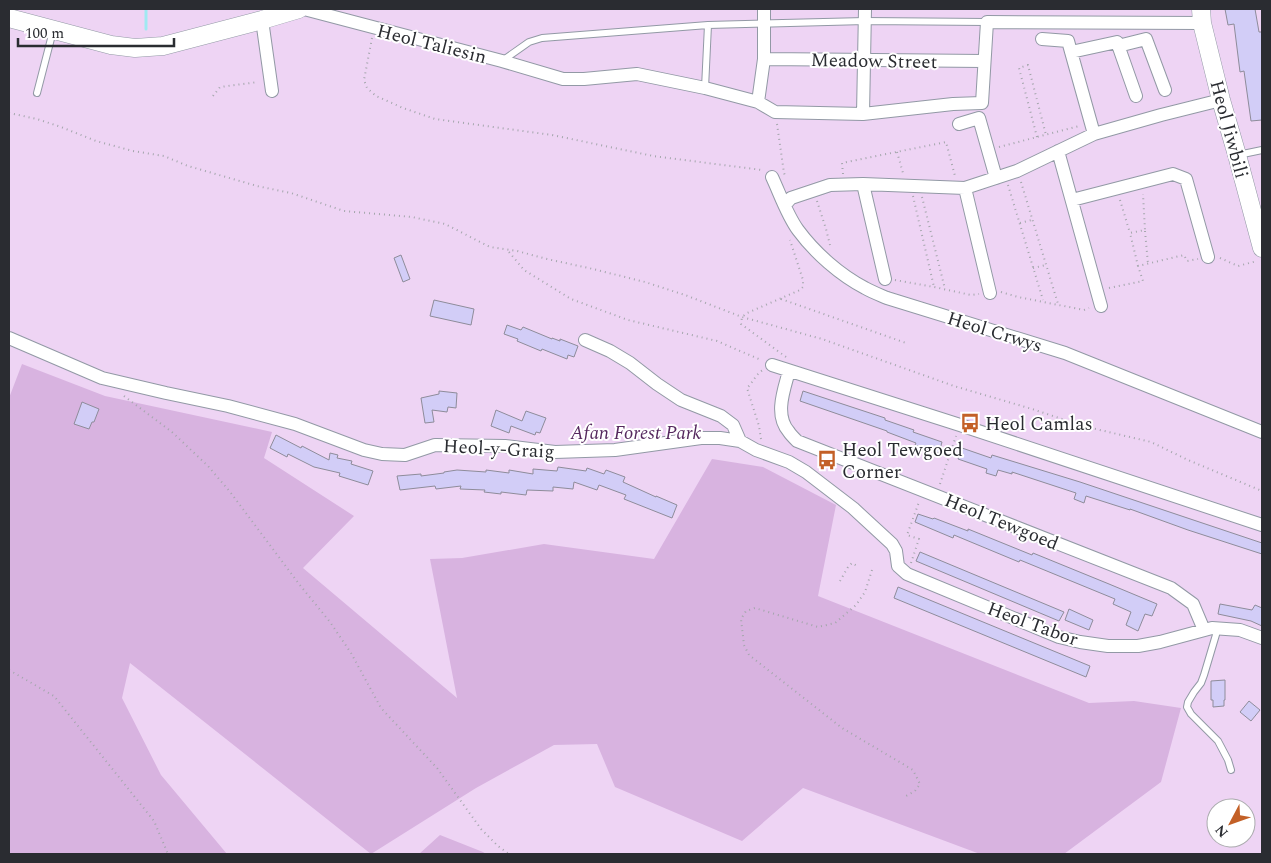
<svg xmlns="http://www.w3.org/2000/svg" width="1271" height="863" viewBox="0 0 1271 863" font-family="Spectral,serif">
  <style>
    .green { fill: #eed4f4; fill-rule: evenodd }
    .forest { fill: #d8b3e0 }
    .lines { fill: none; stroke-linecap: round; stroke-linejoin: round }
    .stream { stroke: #a0e9f1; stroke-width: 3 }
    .building { fill: #d2cdf7; stroke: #8e8c9a }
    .lane-casing { stroke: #9299a5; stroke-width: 8 }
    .street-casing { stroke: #9299a5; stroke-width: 14 }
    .secondary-casing { stroke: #9299a5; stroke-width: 19 }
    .path { stroke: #a4a6ac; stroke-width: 2; stroke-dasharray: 1 4; stroke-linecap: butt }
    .lane { stroke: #fff; stroke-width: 6 }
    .street { stroke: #fff; stroke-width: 12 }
    .secondary { stroke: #fff; stroke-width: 18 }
    .labels { text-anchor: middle; stroke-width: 4; stroke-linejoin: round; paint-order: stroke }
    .street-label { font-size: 19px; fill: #2a2c31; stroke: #fff }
    .poi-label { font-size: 19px; fill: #2a2c31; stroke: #fff; text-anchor: start }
    .park-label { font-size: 19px; font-style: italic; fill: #55285e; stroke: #fff }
  </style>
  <rect width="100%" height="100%" fill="#f6f9ff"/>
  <path class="green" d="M9,9H1262V854H9ZM1216,808H1246V838H1216Z"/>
  <path class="forest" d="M22,364L105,396L272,432L264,458L354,516L303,568L457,698L430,559L462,558L544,544L654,559L712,459L763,467L836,505L818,596L1089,703L1134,701L1181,708L1161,782L1064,854H980L803,788L742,841L615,787L597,744L554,745L476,788L371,854L130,663L122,698L161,775L227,854H9V398Z
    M440,835L483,852L486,854H419Z"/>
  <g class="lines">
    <path class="stream" d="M146,9V29"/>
  </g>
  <path class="building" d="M1225,9H1255L1259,32H1262V120L1251,121L1244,71L1240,72L1234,24L1228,25Z
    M401,255L410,279L403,282L394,258Z
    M434,300L474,309L471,325L430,316Z
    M507,325L521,330L523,327L552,339V338L560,341V339L578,346L574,357L568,355L567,359L542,349L541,351L517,341L518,339L504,334Z
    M439,391L457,393L456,408L448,407L447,412L432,410L434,422L425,423L421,398L439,394Z
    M803,391L885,418V420L914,430L913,432L942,442L939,453L915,445L916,443L887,432V431L800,401Z
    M82,402L99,409L94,422H92L89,429L74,424Z
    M496,410L522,421L526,411L546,418L540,433L536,432L535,435L511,426L509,433L491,426Z
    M276,435L301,448L302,446L329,460L330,453L338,455L337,458L352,461L351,464L373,471L368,485L339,476L340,473L314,467L288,454L287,457L270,448Z
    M962,448L991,458L992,455L1080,482L1262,543V554L1188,530L1130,509V510L1086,496L1084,503L1074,499L1076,493L1012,472V474L998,470L996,476L986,473L987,469L958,459Z
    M558,467L586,471L587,468L604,474L606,470L625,477L623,482L656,497V496L677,505L672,518L624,499L626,495L599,485L597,490L574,482L573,489L553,487V491L527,490L526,495L501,492V494L484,492L485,490L460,489L461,486L436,489L435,486L400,490L397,476L421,474V476L444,473V472L457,470L486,472V470L509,473V470L533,474V469L557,471Z
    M918,514L933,519L934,518L968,531V529L1032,555L1033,553L1109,584L1157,604L1152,616L1145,614L1138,631L1126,625L1131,612L1113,604L1115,599L1020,560L1019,562L954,535L953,538L915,522Z
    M920,552L1064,612L1059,621L916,561Z
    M898,587L1090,666L1086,677L894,598Z
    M1220,604L1252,610L1255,605L1262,608V626L1251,621L1218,614Z
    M1069,609L1093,620L1089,630L1065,620Z
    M1225,680V700H1224V706L1213,707V700H1211V681Z
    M1249,701L1260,710L1251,721L1240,712Z"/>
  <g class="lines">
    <defs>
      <path id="lane" d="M502,61L529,42L542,38L708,25
        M705,88L708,25L865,21L987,22
        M37,93L53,31
        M1238,155L1262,150
        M1218,628L1204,675L1201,683L1194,692L1188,702L1187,707L1191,714L1218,741L1228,760L1231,770"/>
      <path id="street" d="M304,9L502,61L563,79H584L637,74L705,88L758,102L775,112L863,114L953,104L982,103L987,22L1202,23
        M262,20L272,91
        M1042,39L1068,41L1094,134
        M1118,46L1146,39L1165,90
        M1071,52L1117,42L1136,96
        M764,59L984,61
        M758,102L764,59V9
        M863,114L865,9
        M959,124L979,118L996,178
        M1058,151L1101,306
        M772,177C780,194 787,215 798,230C815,253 840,275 865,288C872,292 880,295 887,298L1065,353L1262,432
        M863,184L885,279
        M965,188L990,293
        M1072,200L1173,174L1186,179L1208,257
        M785,205L791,198L830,185L863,184L965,188L1017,171L1094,134L1161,115L1221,100
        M9,338L102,378L166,393L228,406L295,424L364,450L382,454L405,455L435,445L505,446L555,452L615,450L701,438H720L740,441L756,450L789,462L806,472L853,508L892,544L896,551L898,566L907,574L1059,637L1080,642L1108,646H1138L1160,642L1212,628L1240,630L1262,638
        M585,340L610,351L630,363L657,384L681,400L721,416L733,425L740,441
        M772,365L960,425L1262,525
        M789,371C784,390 774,415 789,432C791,435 794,438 797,441L1171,588L1193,604L1204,630"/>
      <path id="secondary" d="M1201,9L1202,23L1221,100L1237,155L1262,248
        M9,18L111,45L135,48L163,46L262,20L299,9"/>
    </defs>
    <use href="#lane" class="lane-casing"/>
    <use href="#street" class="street-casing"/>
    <use href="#secondary" class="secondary-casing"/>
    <path class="path" d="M372,38L364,80L367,88L376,96L403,108L435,119L552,135L653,156L762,170
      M213,96L220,87L258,82
      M9,113L37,119L61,127L96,141L133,151L164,156L188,166L257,186L291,193L344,211L412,217L445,224L490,247L517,251L547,259L593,269L645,282L685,295L742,317L822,339L954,386L1032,409L1083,426L1151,442L1188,460L1262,491
      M777,124L784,173L786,178
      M1037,137L1019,68L1028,65L1046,135
      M999,147L1079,126
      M897,152L903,173
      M843,174L842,163L946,142L955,176
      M1021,182L1058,304
      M1008,185L1043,300
      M913,196L934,287
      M922,197L945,289
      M1120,200L1130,233
      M817,201L826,229L831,249
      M1020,223L1032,220
      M1145,231L1148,264
      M509,252L524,270L571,299L628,320L717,341L761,360
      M1220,258L1238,266L1257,261
      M1138,266L1130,233L1145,230L1143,194
      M1033,268L1046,265
      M895,280L934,287L971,295L979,294
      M1109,288L1143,281L1138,266L1184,255L1187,261L1198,259
      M1001,292L1018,297L1084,310L1089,308
      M781,299L906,343
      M786,357L741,324L742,317L747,313L800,290L803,287V280L790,240
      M124,396L172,432L208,466L231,493L299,584L330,622L351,653L381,708L437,768L481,829L498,846L509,854
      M761,439L759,426L747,388C753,382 756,374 763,370
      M940,484L956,436
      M911,563L919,539L907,535L919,502
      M872,570L865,592L856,605L835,623L818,627L755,608L746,611L741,619L744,645L749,655L842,728L913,770L920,784L915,791L904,797
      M840,581L848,567L852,563L857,566
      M9,670L54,696L154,821L168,854"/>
    <use href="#lane" class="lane"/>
    <use href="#street" class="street"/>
    <use href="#secondary" class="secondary"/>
  </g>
  <defs>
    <symbol id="bus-bare" viewBox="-9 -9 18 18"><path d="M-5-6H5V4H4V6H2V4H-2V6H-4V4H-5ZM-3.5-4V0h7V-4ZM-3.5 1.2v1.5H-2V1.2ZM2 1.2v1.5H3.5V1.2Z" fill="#c36027" stroke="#fff" stroke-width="2.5" paint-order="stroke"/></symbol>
  </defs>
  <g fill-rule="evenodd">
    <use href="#bus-bare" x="956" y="409" width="28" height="28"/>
    <use href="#bus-bare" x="813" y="446" width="28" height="28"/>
  </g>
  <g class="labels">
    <g class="street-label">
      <text transform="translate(432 43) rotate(14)" y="7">Heol Taliesin</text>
      <text transform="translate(874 60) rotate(1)" y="7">Meadow Street</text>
      <text transform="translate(1230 129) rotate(75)" y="7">Heol Jiwbili</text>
      <text transform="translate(995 331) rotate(17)" y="7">Heol Crwys</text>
      <text transform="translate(499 448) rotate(3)" y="7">Heol-y-Graig</text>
      <text transform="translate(1002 521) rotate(22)" y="7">Heol Tewgoed</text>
      <text transform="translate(1033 623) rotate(20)" y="7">Heol Tabor</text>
    </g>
    <g class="poi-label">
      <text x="985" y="430">Heol Camlas</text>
      <text x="842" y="456">Heol Tewgoed<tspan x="842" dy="22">Corner</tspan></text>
    </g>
    <g class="park-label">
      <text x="636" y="439">Afan Forest Park</text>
    </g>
  </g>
  <rect width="1271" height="863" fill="none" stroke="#2a2c31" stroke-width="20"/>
  <g transform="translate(1231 823) rotate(229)"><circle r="24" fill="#ffffff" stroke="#aaabad"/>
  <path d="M0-4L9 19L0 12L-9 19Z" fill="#c36027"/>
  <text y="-8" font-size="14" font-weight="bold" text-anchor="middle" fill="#2a2c31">N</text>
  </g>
  <path d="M18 38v8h156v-8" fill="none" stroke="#2a2c31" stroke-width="2.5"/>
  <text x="25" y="38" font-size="15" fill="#2a2c31" stroke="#ffffff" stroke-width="4" paint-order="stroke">100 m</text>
</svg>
